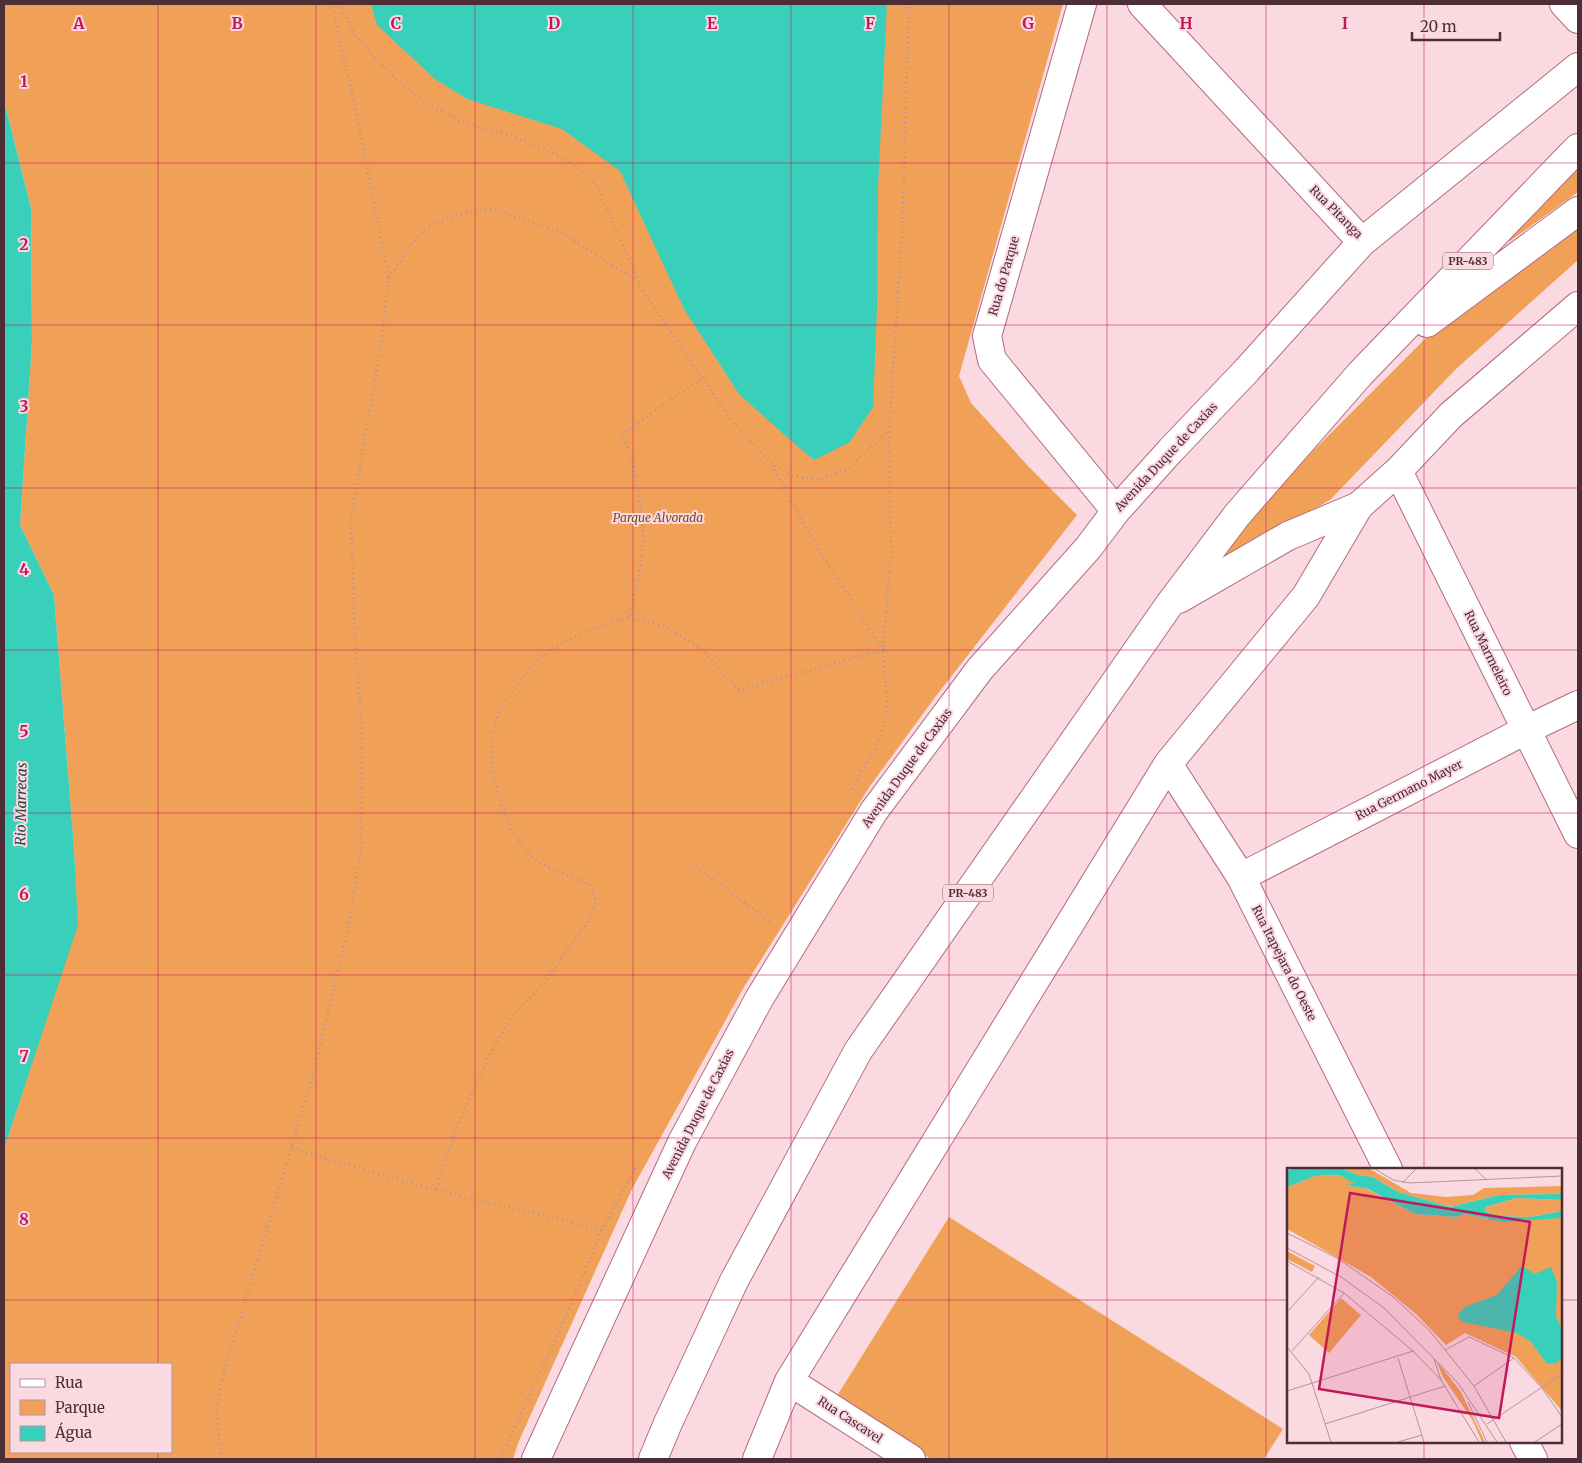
<svg xmlns="http://www.w3.org/2000/svg" width="1582" height="1463" viewBox="0 0 1582 1463" font-family="Merriweather,serif">
  <style>
    .green { fill: #f1a157; fill-rule: evenodd }
    .water { fill: #38d0bb }
    .lines { fill: none; stroke-linecap: round; stroke-linejoin: round }
    .minor-casing { stroke: #b46b81; stroke-width: 30 }
    .tertiary-casing { stroke: #b46b81; stroke-width: 30 }
    .trunk-casing { stroke: #b46b81; stroke-width: 30 }
    .path { stroke: #b4939b; stroke-width: 3; stroke-dasharray: 1 4; stroke-linecap: butt }
    .minor { stroke: #fff; stroke-width: 28 }
    .tertiary { stroke: #fff; stroke-width: 28 }
    .trunk { stroke: #fff; stroke-width: 28 }
    .grid { fill: none; stroke: #c2185b; stroke-width: 1; stroke-opacity: 0.55 }
    .labels { text-anchor: middle; stroke-width: 4; stroke-linejoin: round; paint-order: stroke }
    .shield { fill: #fbd9e1; stroke: #816169; stroke-width: 1 }
    .shield-label { font-size: 11px; font-weight: bold; fill: #4d2d36 }
    .street-label { font-size: 12px; fill: #4d2d36; stroke: #fbd9e1 }
    .park-label { font-size: 12px; font-style: italic; fill: #744b26; stroke: #fbd9e1 }
    .water-label { font-size: 14px; font-style: italic; fill: #274540; stroke: #fbd9e1 }
    .inset-road { fill: none; stroke: #b5949d; stroke-width: 1 }
    .view { fill: #c2185b; fill-opacity: 0.15; stroke: #c2185b; stroke-width: 2.5 }
    .inset-edge { fill: none; stroke: #4d2d36; stroke-width: 2.5 }
    .grid-label { font-size: 16px; text-anchor: middle; font-weight: bold; fill: #c2185b; stroke: #fbd9e1; stroke-width: 4; stroke-linejoin: round; paint-order: stroke }
  </style>
  <rect width="100%" height="100%" fill="#fbd9e1"/>
  <path class="green" d="M4,4H1063L959,376L971,403L1029,467L1077,515L936,696L870,786L744,987L632,1189L519,1441L513,1459H4V1149L77,925L74,849L54,595L20,525L32,342L31,208L4,100ZM11,1364H171V1452H11Z
    M1578,162V192L1510,241L1505,231Z
    M1578,224V260L1456,369L1330,500L1204,572L1268,496L1427,337L1544,246Z
    M949,1217L1283,1429L1264,1459H931L835,1399Z"/>
  <path class="water" d="M371,4H887L878,188L877,307L873,407L850,442L814,460L788,438L739,394L684,309L620,171L562,129L467,99L435,79L377,25Z
    M4,100L31,208L32,342L20,525L54,595L74,849L78,925L4,1149Z"/>
  <g class="lines">
    <defs>
      <path id="minor" d="M1082,4L987,336L992,360L1116,511
        M1142,4L1362,242L1578,67
        M1398,471L1578,834
        M1168,764L1241,877L1388,1169
        M1241,877L1526,730L1578,705
        M789,1381L911,1459
        M1524,1442L1533,1459
        M536,1459L682,1142L759,999L874,811L980,669L1088,548L1116,511L1170,451L1247,370L1362,242
        M757,1459L789,1381L1168,764L1306,596L1359,506L1398,471L1451,415L1578,306"/>
      <path id="tertiary" d="M1564,4L1578,19"/>
      <path id="trunk" d="M1427,323L1578,211
        M1179,599L1288,536L1359,506
        M653,1459L668,1423L734,1281L858,1051L1169,605L1237,515L1360,374L1570,156L1578,148"/>
    </defs>
    <use href="#minor" class="minor-casing"/>
    <use href="#tertiary" class="tertiary-casing"/>
    <use href="#trunk" class="trunk-casing"/>
    <path class="path" d="M339,4L355,35L377,60L401,84L428,104L461,121L508,135L544,149L572,163L597,186L642,290L732,421L772,464L793,476L820,480L849,468L888,431
      M389,278L411,244L427,228L447,218L474,210H498L524,219L565,235L636,280
      M629,617L665,626L703,650L738,690L883,650L816,545L772,465
      M852,789L875,748L884,727L887,704L883,650L891,553L889,431L903,213L907,58L910,4
      M692,864L772,923
      M292,1147C393,1182 498,1204 602,1230
      M436,1189L461,1116L490,1054L512,1016L544,983L590,919L596,902L590,884C569,876 543,869 527,852C513,837 506,817 499,798C491,773 488,734 501,709C507,698 515,688 523,678C530,669 537,660 546,653C564,639 606,623 629,617L639,576L643,543L642,515L632,457L622,434L702,378
      M223,1459L219,1444L217,1404L226,1364L313,1076L350,920L361,845L362,733L355,637L351,518L380,350L389,279L352,92L335,20L336,4
      M500,1459L560,1330L602,1230L639,1161"/>
    <use href="#minor" class="minor"/>
    <use href="#tertiary" class="tertiary"/>
    <use href="#trunk" class="trunk"/>
  </g>
  <path class="grid" d="M158,4V1364M316,4V1459M475,4V1459M633,4V1459M791,4V1459M949,4V1459M1107,4V1459M1266,4V1459M1424,4V1169M4,163H1578M4,325H1578M4,488H1578M4,650H1578M4,813H1578M4,975H1578M4,1138H1578M4,1300H1288M1561,1300H1578M1424,1442V1459M158,1452V1459"/>
  <g class="labels">
    <g class="shield">
      <rect x="1443" y="252.5" width="50" height="17" rx="4"/>
      <rect x="943" y="884.5" width="50" height="17" rx="4"/>
    </g>
    <g class="shield-label">
      <text x="1468" y="265">PR-483</text>
      <text x="968" y="897">PR-483</text>
    </g>
    <g class="street-label">
      <text transform="translate(1336 212) rotate(45)" y="4">Rua Pitanga</text>
      <text transform="translate(1004 276) rotate(-74)" y="4">Rua do Parque</text>
      <text transform="translate(1166 457) rotate(-47)" y="4">Avenida Duque de Caxias</text>
      <text transform="translate(1488 653) rotate(64)" y="4">Rua Marmeleiro</text>
      <text transform="translate(907 768) rotate(-54)" y="4">Avenida Duque de Caxias</text>
      <text transform="translate(1409 790) rotate(-27)" y="4">Rua Germano Mayer</text>
      <text transform="translate(1284 963) rotate(63)" y="4">Rua Itapejara do Oeste</text>
      <text transform="translate(698 1114) rotate(-63)" y="4">Avenida Duque de Caxias</text>
      <text transform="translate(850 1420) rotate(33)" y="4">Rua Cascavel</text>
    </g>
    <g class="park-label">
      <text x="658" y="522">Parque Alvorada</text>
    </g>
    <g class="water-label">
      <text transform="translate(21 804) rotate(-89)" y="5">Rio Marrecas</text>
    </g>
  </g>
  <g transform="translate(1287 1168)">
    <rect width="275" height="275" fill="#fbd9e1"/>
    <path d="M56,1H83L124,25L159,29L186,27L197,20L275,18V26L212,27L163,39L111,24L86,9L71,7ZM52,7L68,15L61,17L80,21L128,46L169,49L178,46L200,51L275,50V243L229,189L178,165L159,177L129,146L84,109L0,61V19L28,8ZM230,30L275,32V43L243,49L210,48L198,43L199,39ZM0,83L28,98L25,104L0,91ZM54,130L74,147L42,185L22,167ZM149,192L174,224L198,274H195L186,253L156,209Z" fill="#f1a157"/>
    <path d="M4,1H56L71,7L86,9L111,24L163,39L212,27L275,26V32L230,30L199,39L198,43L210,48L243,49L275,43V50L217,54L178,46L169,49L128,46L81,21L60,17L67,15L52,7L28,8L0,19V3ZM264,99L270,114L269,148L275,162V190L269,195L260,196L244,174L230,165L176,154L172,150L171,146L180,138L210,127L233,100H238L248,106Z" fill="#38d0bb"/>
    <path class="inset-road" d="M88,1L106,12L123,15L275,8M188,1L200,12M115,15L129,1M0,65L50,90L105,128L142,162L187,218M0,80L54,109L97,140L171,215L210,274M0,93L57,125L126,183L154,212L192,274M0,144L32,109M0,179L22,206L44,274M158,182L182,169L227,190L255,220L275,249M5,183L57,125M111,190L137,274M147,191L154,212M0,223L126,183M181,234L200,274M38,256L158,218M200,256L275,206M111,274L135,267M219,274L187,218L227,190M248,274L275,256"/>
    <path class="view" d="M63,25L243,54L212,250L32,221Z"/>
    <rect width="275" height="275" class="inset-edge"/>
  </g>
  <g class="grid-label">
    <text x="79" y="29">A</text>
    <text x="237" y="29">B</text>
    <text x="396" y="29">C</text>
    <text x="554" y="29">D</text>
    <text x="712" y="29">E</text>
    <text x="870" y="29">F</text>
    <text x="1028" y="29">G</text>
    <text x="1186" y="29">H</text>
    <text x="1345" y="29">I</text>
    <text x="24" y="87">1</text>
    <text x="24" y="250">2</text>
    <text x="24" y="412">3</text>
    <text x="24" y="575">4</text>
    <text x="24" y="737">5</text>
    <text x="24" y="900">6</text>
    <text x="24" y="1062">7</text>
    <text x="24" y="1225">8</text>
  </g>
  <rect width="1582" height="1463" fill="none" stroke="#4d2d36" stroke-width="10"/>
  <rect x="10" y="1363" width="162" height="90" fill="#fbd9e1" stroke="#b5949d"/>
  <rect x="20" y="1379" width="25" height="8" fill="#ffffff" stroke="#b5949d"/>
  <text x="55" y="1388" font-size="15" fill="#4d2d36">Rua</text>
  <rect x="20" y="1400" width="25" height="15" fill="#f1a157" stroke="#b5949d"/>
  <text x="55" y="1413" font-size="15" fill="#4d2d36">Parque</text>
  <rect x="20" y="1426" width="25" height="15" fill="#38d0bb" stroke="#b5949d"/>
  <text x="55" y="1438" font-size="15" fill="#4d2d36">Água</text>
  <path d="M1412 32v8h88v-8" fill="none" stroke="#4d2d36" stroke-width="2.5"/>
  <text x="1420" y="32" font-size="15" fill="#4d2d36" stroke="#fbd9e1" stroke-width="4" paint-order="stroke">20 m</text>
</svg>
